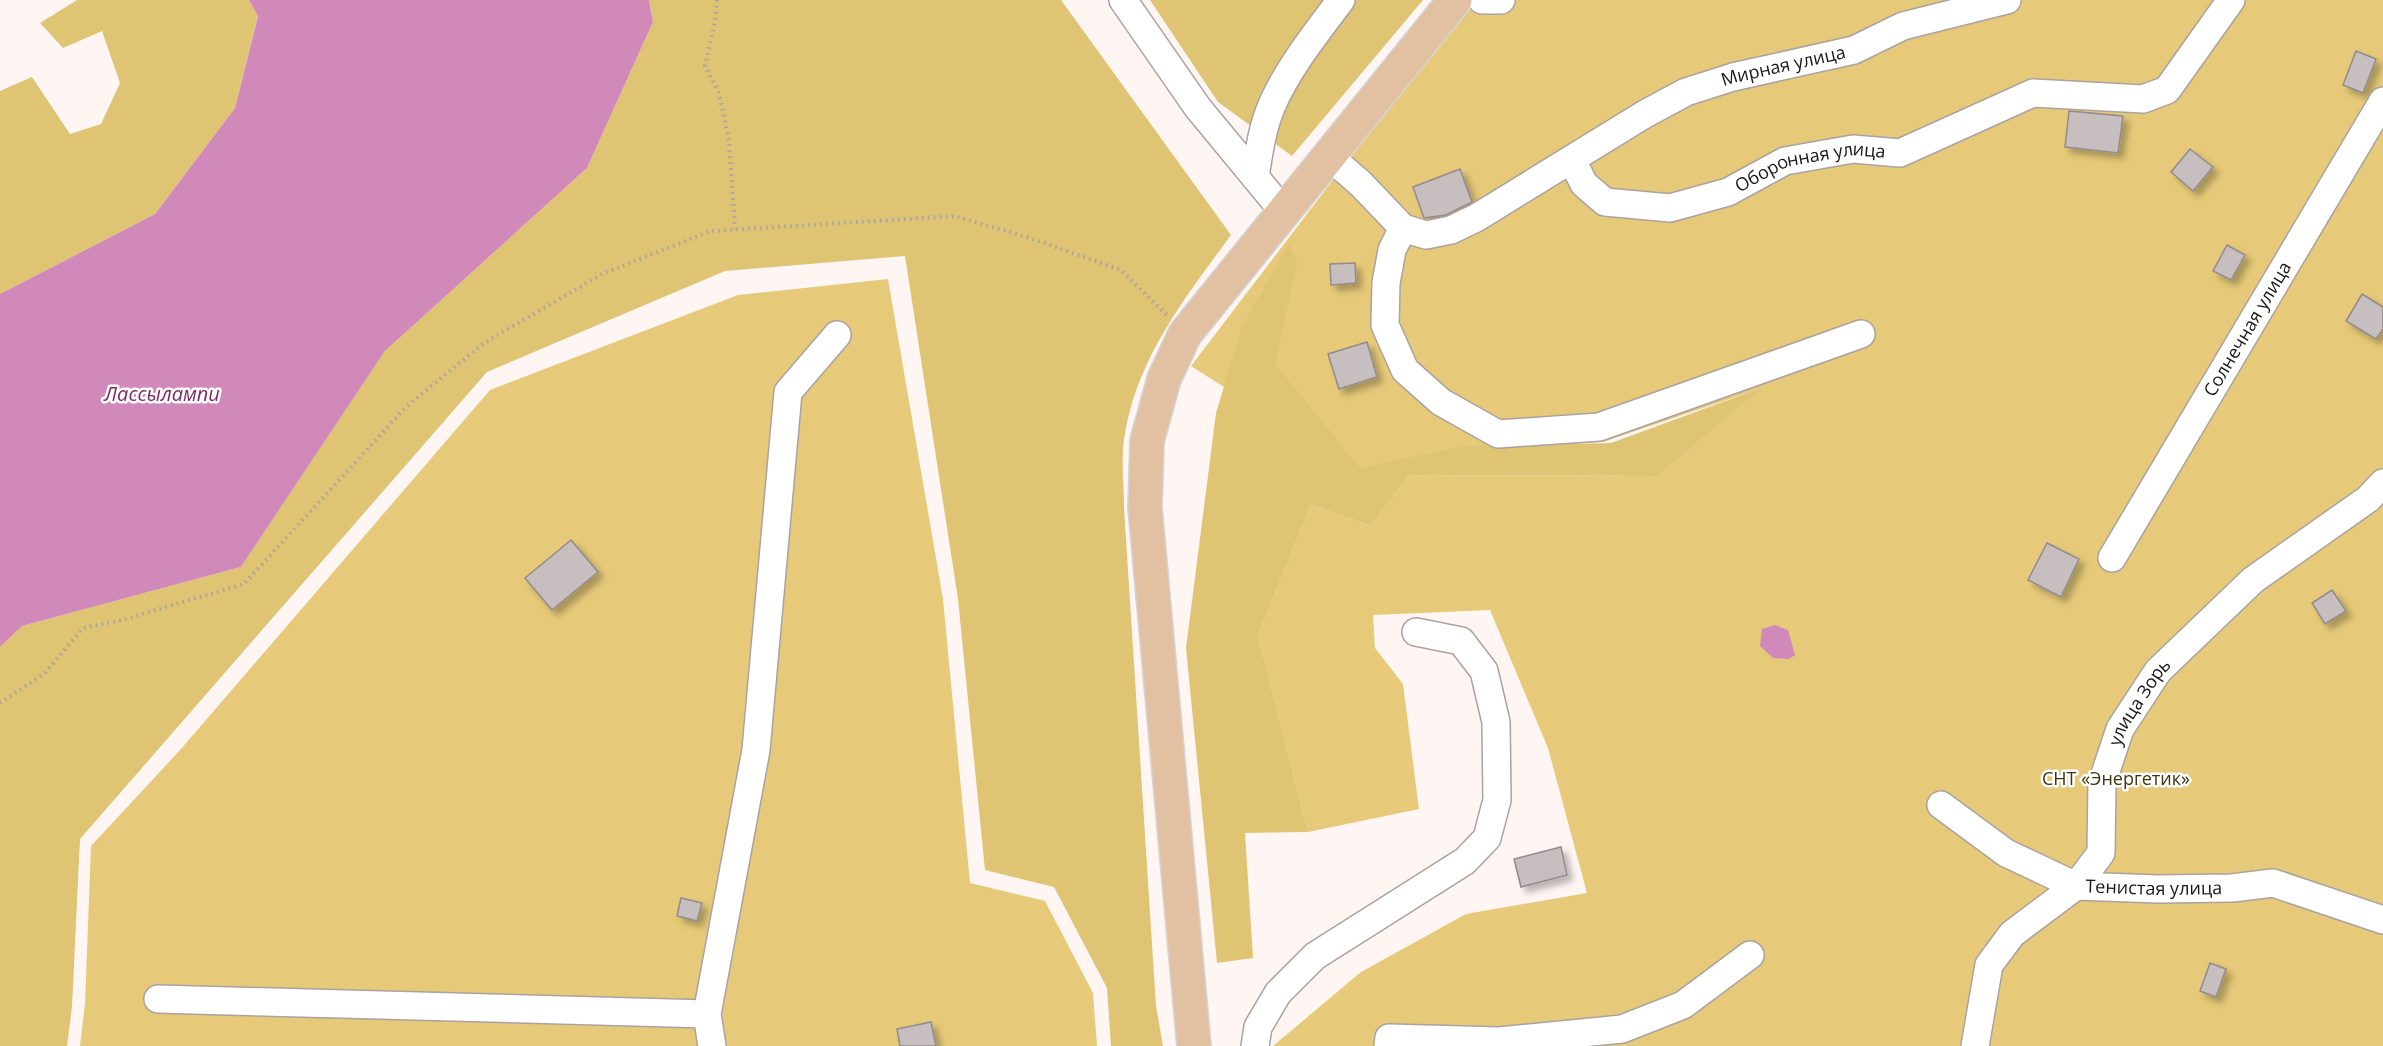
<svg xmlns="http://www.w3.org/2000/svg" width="2383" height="1046" viewBox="0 0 2383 1046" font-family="'Open Sans',sans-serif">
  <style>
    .green { fill: #e6ca79 }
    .forest { fill: #dfc473 }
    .water { fill: #d089b9 }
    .building { fill: #c7bebf; stroke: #938a8c; stroke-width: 1.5; filter: url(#shadow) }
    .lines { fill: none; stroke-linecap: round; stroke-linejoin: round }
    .minor-casing { stroke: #aba2a0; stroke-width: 30 }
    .major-casing { stroke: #d6d5d5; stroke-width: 36 }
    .path { stroke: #a9a2a0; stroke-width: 4; stroke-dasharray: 1.5 4.5; stroke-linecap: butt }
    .minor { stroke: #fff; stroke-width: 27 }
    .major { stroke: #e2c1a3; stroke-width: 33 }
    .labels { text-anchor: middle; stroke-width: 5; stroke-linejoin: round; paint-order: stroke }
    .street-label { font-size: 18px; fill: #191615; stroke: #fff }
    .park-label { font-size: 18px; fill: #3f3410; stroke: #fff }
    .water-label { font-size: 20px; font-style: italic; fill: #7c2a66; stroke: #fff }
  </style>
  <defs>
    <filter id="shadow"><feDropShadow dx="5.5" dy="5.5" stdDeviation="3" flood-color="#0004"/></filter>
  </defs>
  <rect width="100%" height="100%" fill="#fff6f4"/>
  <path class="green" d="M1476,0H2383V1046H1273L1361,972L1466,914L1587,893L1548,748L1490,610L1373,615L1375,648L1403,684L1419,809L1308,832L1258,635L1311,505L1371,526L1409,475L1658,476L1759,389L1603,442L1483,449L1362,475L1191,366L1432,50Z
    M888,279L943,599L970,883L1045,901L1093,993L1097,1046H80L85,1004L91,846L181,749L490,390L738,295Z"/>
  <path class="forest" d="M77,0H249L258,15L235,108L155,214L0,294V91L32,77L70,134L101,124L120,83L102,31L63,48L40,23Z
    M649,0H1061L1231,235C1185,298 1135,360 1124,440C1121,462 1124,486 1124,508L1156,1006L1163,1046H1111L1107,988L1054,887L985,870L958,599L905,256L725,271L487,372L80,839L72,1007L67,1046H0V647L22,626L241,567L385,351L587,168L653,22Z
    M1150,0H1423L1292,156L1218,102Z
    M1289,243L1297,264L1275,364L1360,468L1465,446L1611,443L1761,388L1658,476L1409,475L1371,526L1311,505L1258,635L1308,832L1245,833L1253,958L1217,963L1186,648L1216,413L1242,327Z"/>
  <path class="water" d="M249,0H649L653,22L587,168L385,351L241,567L22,626L0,647V294L155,214L235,108L258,16Z
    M1775,625L1788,630L1795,655L1789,659L1773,658L1760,646L1762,629Z"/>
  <path class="building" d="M2356,51L2376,59L2363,93L2343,85Z
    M2069,111L2123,116L2118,153L2065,147Z
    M2190,149L2213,167L2193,191L2171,172Z
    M1460,169L1472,202L1446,215L1424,218L1413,187Z
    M2227,245L2245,255L2231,280L2213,271Z
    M1355,263L1356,283L1331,285L1330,264Z
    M2362,294L2383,307V329L2376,339L2346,321Z
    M1367,342L1377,377L1339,389L1328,354Z
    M571,540L598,572L552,610L525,578Z
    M2047,543L2079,559L2061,597L2028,580Z
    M2332,590L2346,611L2325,624L2312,603Z
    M1561,847L1567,875L1521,887L1514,859Z
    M681,898L702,903L697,921L677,916Z
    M2210,963L2226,969L2216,997L2200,991Z
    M931,1022L936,1046H900L897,1029Z"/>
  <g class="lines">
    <defs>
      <g id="minor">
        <path d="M1123,0L1198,108L1284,212"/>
        <path d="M1482,0H1501"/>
        <path id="s1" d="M1330,157L1361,184L1403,228L1426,235L1451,230L1476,218L1645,114L1686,92L1733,77L1854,50L1903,26L2007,0"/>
        <path id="s2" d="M1572,160L1584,184L1605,202L1670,208L1728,192L1785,161L1853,149L1900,153L2033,93L2143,99L2167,90L2231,0"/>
        <path d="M1255,177C1259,152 1262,128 1272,105C1288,68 1317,32 1341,0"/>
        <path d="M1403,228L1392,250L1386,283L1385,325L1405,370L1441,402L1498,434L1599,427L1861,334"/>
        <path id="s3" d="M2112,558L2383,101"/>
        <path id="s4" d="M1941,805L2006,853L2076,886L2158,889L2232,888L2273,883L2383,920"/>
        <path d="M158,999L707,1014"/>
        <path d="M712,1046L707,1014L756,750L788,392L837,335"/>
        <path d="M1255,1046L1258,1027L1278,993L1315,956L1465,861L1487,838L1497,800L1496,722L1484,671L1461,641L1416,632"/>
        <path d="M1388,1046L1389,1038L1499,1041L1622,1029L1683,1005L1750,955"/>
        <path id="s5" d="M1975,1046L1989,965L2012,934L2076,886L2101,853L2102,783L2120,729L2158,671L2253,580L2368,499L2383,483"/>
      </g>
      <path id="major" d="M1194,1046L1145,508L1147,441L1164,379L1185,334L1455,0"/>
    </defs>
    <use href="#minor" class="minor-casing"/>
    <use href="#major" class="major-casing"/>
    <path class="path" d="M717,0L715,22L705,66L719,93L729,141L735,229
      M0,703L45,673L83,628L122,620L244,584L407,406L484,343L604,273L711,231L955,216L1036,240L1121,270L1167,315"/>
    <use href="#minor" class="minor"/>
    <use href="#major" class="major"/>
  </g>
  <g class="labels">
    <g class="street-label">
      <text dy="6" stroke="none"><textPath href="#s1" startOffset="525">Мирная улица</textPath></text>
      <text dy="6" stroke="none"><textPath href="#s2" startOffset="268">Оборонная улица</textPath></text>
      <text dy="6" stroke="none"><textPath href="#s3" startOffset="266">Солнечная улица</textPath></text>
      <text dy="6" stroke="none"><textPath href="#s5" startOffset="402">улица Зорь</textPath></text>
      <text dy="6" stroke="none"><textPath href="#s4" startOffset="236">Тенистая улица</textPath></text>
    </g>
    <g class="park-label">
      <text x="2116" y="785">СНТ «Энергетик»</text>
    </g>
    <g class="water-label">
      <text x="162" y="401">Лассылампи</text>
    </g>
  </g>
</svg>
